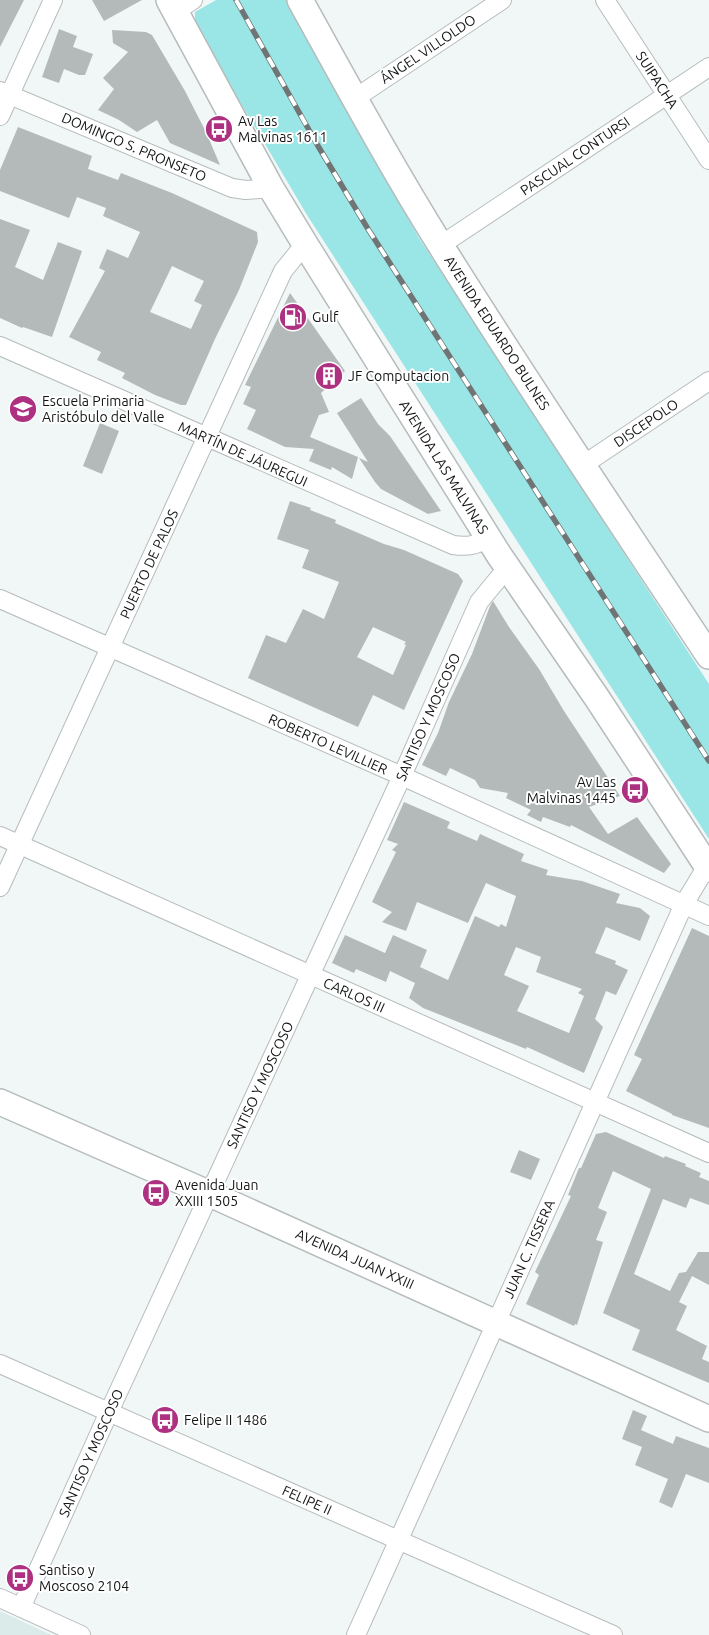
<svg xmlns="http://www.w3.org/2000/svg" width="709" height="1635" viewBox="0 0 709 1635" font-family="Ubuntu,sans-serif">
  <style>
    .built { fill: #dbebea }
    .green { fill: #9ae5e5 }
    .building { fill: #b4baba; fill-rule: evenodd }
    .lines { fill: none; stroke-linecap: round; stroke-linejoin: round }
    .street-casing { stroke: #b6bcbc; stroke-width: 20 }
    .secondary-casing { stroke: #b6bcbc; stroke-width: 28 }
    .street { stroke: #fff; stroke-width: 18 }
    .secondary { stroke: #fff; stroke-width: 25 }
    .rail-casing { stroke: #717474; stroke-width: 5.5 }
    .rail { stroke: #fff; stroke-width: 4; stroke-dasharray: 11; stroke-linecap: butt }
    .labels { text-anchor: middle; stroke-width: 4; stroke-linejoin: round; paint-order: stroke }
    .street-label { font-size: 14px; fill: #131515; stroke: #fff }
    .poi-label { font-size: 14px; fill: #131515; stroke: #fff; text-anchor: start }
  </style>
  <rect width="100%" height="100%" fill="#f1f7f7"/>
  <path class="built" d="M0,1611L51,1635H0Z"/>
  <path class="green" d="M216,0H286L419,238L709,684V839L307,215L195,26V12Z"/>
  <path class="building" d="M0,0H24L0,47Z
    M92,0H142L104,21Z
    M59,29L77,36L73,47L93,54L85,75H79L64,69L59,83L42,77Z
    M112,30L146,32L152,35L185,91L206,132L220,165L170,143L157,120L137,132L119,120L98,110L114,89L103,78L128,52L113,43Z
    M18,127L92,156L88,169L118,180L121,173L172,193L257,232L258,242L239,290L215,339L186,405H181L155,395L122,378L125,373L97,360L101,352L69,337L105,271L99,268L107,249L128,258L140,232L103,216L106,208L77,197L69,218L0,191V170ZM172,266L204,281L194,301L202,305L191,329L150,312Z
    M0,219L30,230L15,267L43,280L58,242L82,251L52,337L23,327L22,328L0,318Z
    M290,293L345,371L321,393L329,412L319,415L310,437L358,457L352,479L332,467L331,470L309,461L314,449L285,447L247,429L256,410L243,404L251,387L245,385Z
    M361,398L378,424L390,436L441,511L428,514L381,489L375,482L359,458L368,462L337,413Z
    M100,423L119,431L102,474L83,466Z
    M290,501L311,508L310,510L336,520L335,523L384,544L404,550L458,574L463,581L404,710L373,695L358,727L248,678L266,635L286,643L303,609L324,619L339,582L302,568L309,550L277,539ZM373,627L406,642L404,644L406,645L393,675L357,657Z
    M493,601L509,627L539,669L564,711L620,796L589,807L608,834L637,817L671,864L664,873L571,825L570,827L543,817L541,822L527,815L531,810L506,798L508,793L480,788L475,780L450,768L446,776L422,765L438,733L449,702L472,654L490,606Z
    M404,802L450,822L447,828L477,841L480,834L524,854L521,861L548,870L546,875L582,881L620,894L616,903L640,908L650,916L640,941L606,927L595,953L616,961L615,964L628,970L616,995L606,991L595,1019L603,1027L584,1073L527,1047L526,1049L423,1008L409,998L415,983L390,971L386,982L356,969L354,973L332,963L345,935L385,953L393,935L427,950L420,967L448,980L475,916L499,927L501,924L506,927L516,896L486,883L468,923L417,902L406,931L382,922L392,912L372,902L396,852L392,850L398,844L387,840ZM516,947L541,957L536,972L582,989L578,993L584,996L569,1033L517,1011L529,986L504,975Z
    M692,928L709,936V1128L672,1115V1114L626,1091L642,1059L634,1055Z
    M606,1132L664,1158L665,1156L686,1164L685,1166L701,1173L699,1177L709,1181V1205L690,1198L686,1208L663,1199L634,1274L670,1291L679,1273L686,1272L698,1252H709V1285L692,1276L679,1302L687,1306L676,1330L707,1346L702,1359L709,1362V1383L632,1350L640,1330L603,1313L651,1189L613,1171L598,1208L607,1212L596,1240L603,1242L577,1325L575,1324L574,1326L526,1304L539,1275L535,1272L571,1196L568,1195L579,1168H581L596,1134Z
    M519,1150L540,1159L531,1180L510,1172Z
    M633,1410L647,1416L641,1430L673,1444L676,1436L709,1448V1483L686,1474L672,1508L659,1502L668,1479L635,1465L642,1447L622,1439Z"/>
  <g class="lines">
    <defs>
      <path id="street" d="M605,0L709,160
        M175,12L193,0
        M0,91L232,188L246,190L271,188
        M354,99L502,0
        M0,116L53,0
        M441,245L709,67
        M0,346L453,545C467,547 475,546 488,538
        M583,465L709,381
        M0,599L402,776L709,916
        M0,836L709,1153
        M0,887L283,271L305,244
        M0,1364L613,1635
        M0,1598L81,1635
        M21,1608L109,1412L402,776L479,602L507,568
        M356,1635L684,904L707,866"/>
      <path id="secondary" d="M169,0L271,188L305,244L499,555L597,698L709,869
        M300,0C346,83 391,166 441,246C528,385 619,520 709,656
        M0,1102L210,1194L709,1419"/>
    </defs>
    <use href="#street" class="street-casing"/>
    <use href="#secondary" class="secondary-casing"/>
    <use href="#street" class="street"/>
    <use href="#secondary" class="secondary"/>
    <defs>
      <path id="rail" d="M236,0L318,146L368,229L709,761"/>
    </defs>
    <use href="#rail" class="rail-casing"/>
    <use href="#rail" class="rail"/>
  </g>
  <defs>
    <symbol id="bus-disc" viewBox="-11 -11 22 22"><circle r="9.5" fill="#ae3080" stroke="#fff"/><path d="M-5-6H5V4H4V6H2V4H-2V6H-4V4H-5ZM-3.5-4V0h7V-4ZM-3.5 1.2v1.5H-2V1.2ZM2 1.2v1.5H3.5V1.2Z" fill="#fff"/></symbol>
    <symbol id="fuel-disc" viewBox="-11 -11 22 22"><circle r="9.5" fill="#ae3080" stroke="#fff"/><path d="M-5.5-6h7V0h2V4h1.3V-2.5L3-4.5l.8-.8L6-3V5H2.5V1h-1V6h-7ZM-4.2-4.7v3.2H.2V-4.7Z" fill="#fff"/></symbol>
    <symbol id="building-disc" viewBox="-11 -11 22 22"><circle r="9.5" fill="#ae3080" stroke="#fff"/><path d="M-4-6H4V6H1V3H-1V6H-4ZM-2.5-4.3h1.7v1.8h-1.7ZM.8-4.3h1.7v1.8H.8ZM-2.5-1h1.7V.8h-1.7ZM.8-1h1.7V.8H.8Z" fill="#fff"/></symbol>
    <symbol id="school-disc" viewBox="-11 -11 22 22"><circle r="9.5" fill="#ae3080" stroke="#fff"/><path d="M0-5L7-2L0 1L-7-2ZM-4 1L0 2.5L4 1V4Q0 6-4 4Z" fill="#fff"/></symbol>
  </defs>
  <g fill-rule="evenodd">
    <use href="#bus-disc" x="203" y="113" width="32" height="32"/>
    <use href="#fuel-disc" x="277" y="301" width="32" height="32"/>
    <use href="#building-disc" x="313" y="360" width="32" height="32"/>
    <use href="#school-disc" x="7" y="393" width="32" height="32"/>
    <use href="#bus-disc" x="619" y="774" width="32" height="32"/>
    <use href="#bus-disc" x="140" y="1177" width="32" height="32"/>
    <use href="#bus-disc" x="149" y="1404" width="32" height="32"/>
    <use href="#bus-disc" x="4" y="1562" width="32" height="32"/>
  </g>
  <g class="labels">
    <g class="street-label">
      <text transform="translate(428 49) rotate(-34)" y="5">ÁNGEL VILLOLDO</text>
      <text transform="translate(657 80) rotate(57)" y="5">SUIPACHA</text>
      <text transform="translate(134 147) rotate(23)" y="5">DOMINGO S. PRONSETO</text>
      <text transform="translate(575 156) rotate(-34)" y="5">PASCUAL CONTURSI</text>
      <text transform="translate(497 333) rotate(57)" y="5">AVENIDA EDUARDO BULNES</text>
      <text transform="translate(646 423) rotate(-34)" y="5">DISCEPOLO</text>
      <text transform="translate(243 454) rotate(24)" y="5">MARTÍN DE JÁUREGUI</text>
      <text transform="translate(444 467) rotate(58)" y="5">AVENIDA LAS MALVINAS</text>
      <text transform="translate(149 564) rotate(-65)" y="5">PUERTO DE PALOS</text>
      <text transform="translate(428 717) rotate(-66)" y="5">SANTISO Y MOSCOSO</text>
      <text transform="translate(328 744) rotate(24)" y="5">ROBERTO LEVILLIER</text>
      <text transform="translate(354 995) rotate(24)" y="5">CARLOS III</text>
      <text transform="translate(260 1085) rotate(-65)" y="5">SANTISO Y MOSCOSO</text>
      <text transform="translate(529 1249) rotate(-66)" y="5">JUAN C. TISSERA</text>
      <text transform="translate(355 1259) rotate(24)" y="5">AVENIDA JUAN XXIII</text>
      <text transform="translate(91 1453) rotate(-66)" y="5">SANTISO Y MOSCOSO</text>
      <text transform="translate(307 1500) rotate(24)" y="5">FELIPE II</text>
    </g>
    <g class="poi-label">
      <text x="238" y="126">Av Las<tspan x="238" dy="16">Malvinas 1611</tspan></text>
      <text x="312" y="322">Gulf</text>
      <text x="348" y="381">JF Computacion</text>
      <text x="42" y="406">Escuela Primaria<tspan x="42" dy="16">Aristóbulo del Valle</tspan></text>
      <text x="616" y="787" text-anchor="end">Av Las<tspan x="616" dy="16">Malvinas 1445</tspan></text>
      <text x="175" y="1190">Avenida Juan<tspan x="175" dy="16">XXIII 1505</tspan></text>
      <text x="184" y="1425">Felipe II 1486</text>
      <text x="39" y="1575">Santiso y<tspan x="39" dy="16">Moscoso 2104</tspan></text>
    </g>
  </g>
</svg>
